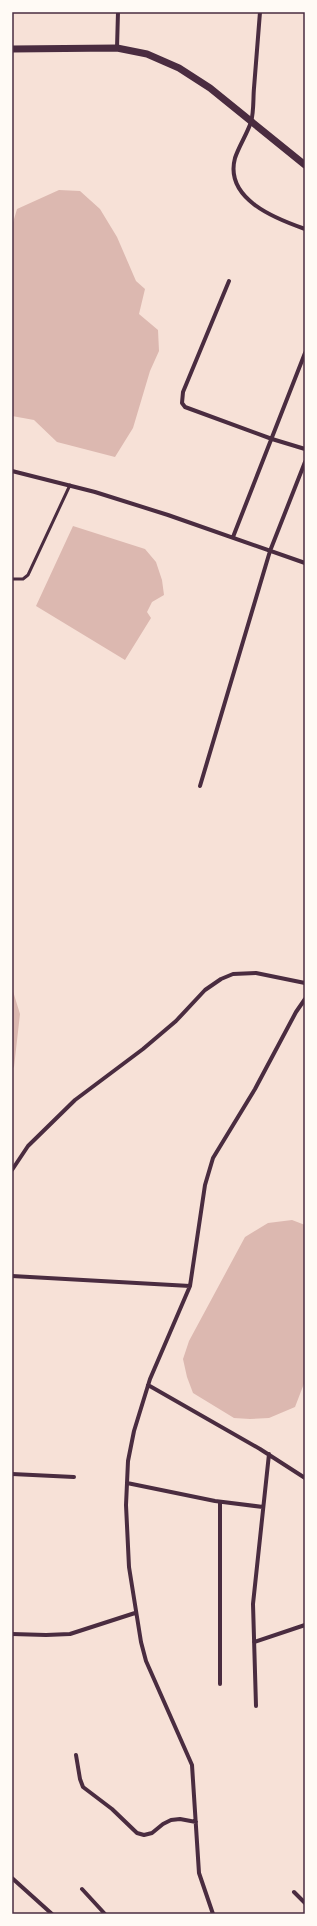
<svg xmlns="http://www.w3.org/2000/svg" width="317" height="1926" viewBox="0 0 317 1926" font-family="'PT Sans',sans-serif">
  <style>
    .water { fill: #dcb8b0 }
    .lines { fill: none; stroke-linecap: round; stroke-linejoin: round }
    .service { stroke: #4a2c40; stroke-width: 3 }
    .minor { stroke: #4a2c40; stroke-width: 4 }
    .tertiary { stroke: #4a2c40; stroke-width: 7 }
    .neatline { fill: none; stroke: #4a2c40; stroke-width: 1.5 }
  </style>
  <rect width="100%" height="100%" fill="#f7e1d7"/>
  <path class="water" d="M59,190L80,191L100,209L117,237L136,281L145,289L139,314L158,330L159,351L150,371L133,428L115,457L57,442L34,420L12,416V226L17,209Z
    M73,526L145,549L156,562L162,580L164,595L152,602L147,612L151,618L125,660L36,606Z
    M12,988L20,1014L14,1067L12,1069Z
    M292,1220L305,1225V1381L295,1407L269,1418L250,1419L234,1418L193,1393L187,1377L183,1359L189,1341L245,1237L268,1223Z"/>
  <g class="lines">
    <path class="service" d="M12,579H23L28,575L70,485"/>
    <path class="minor" d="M260,12C258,37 256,63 254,88C253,99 254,112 251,122C247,134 239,146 235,158C224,199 276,219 305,229
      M117,48L118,12
      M229,281L183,392L182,403L185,407L272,439L305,449
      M12,471L95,492L168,515L305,563
      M233,537L305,353
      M200,786L270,551L305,462
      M12,1170L28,1146L75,1100L143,1049L176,1021L205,990L221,979L233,974L256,973L305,983
      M12,1276L190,1286
      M148,1385L260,1449L305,1478
      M12,1474L74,1477
      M127,1483L215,1501L263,1507
      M220,1502V1684
      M12,1634L46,1635L70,1634L135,1613
      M254,1642L305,1625
      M256,1706L253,1604L269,1454
      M76,1755L80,1779L83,1787L112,1809L137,1833L144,1835L152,1833L163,1824L171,1820L180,1819L196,1822
      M12,1878L52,1914
      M82,1889L105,1914
      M294,1892L305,1903
      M213,1914L199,1873L192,1765L146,1661L141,1642L129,1567L126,1505L128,1461L134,1431L150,1379L190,1286L205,1185L213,1158L255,1089L296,1012L305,999"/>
    <path class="tertiary" d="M12,49L117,48L147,54L179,68L210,88L305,165"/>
  </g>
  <rect width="317" height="1926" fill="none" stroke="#fffaf5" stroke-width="26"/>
  <rect x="13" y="13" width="291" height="1900" class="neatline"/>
</svg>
